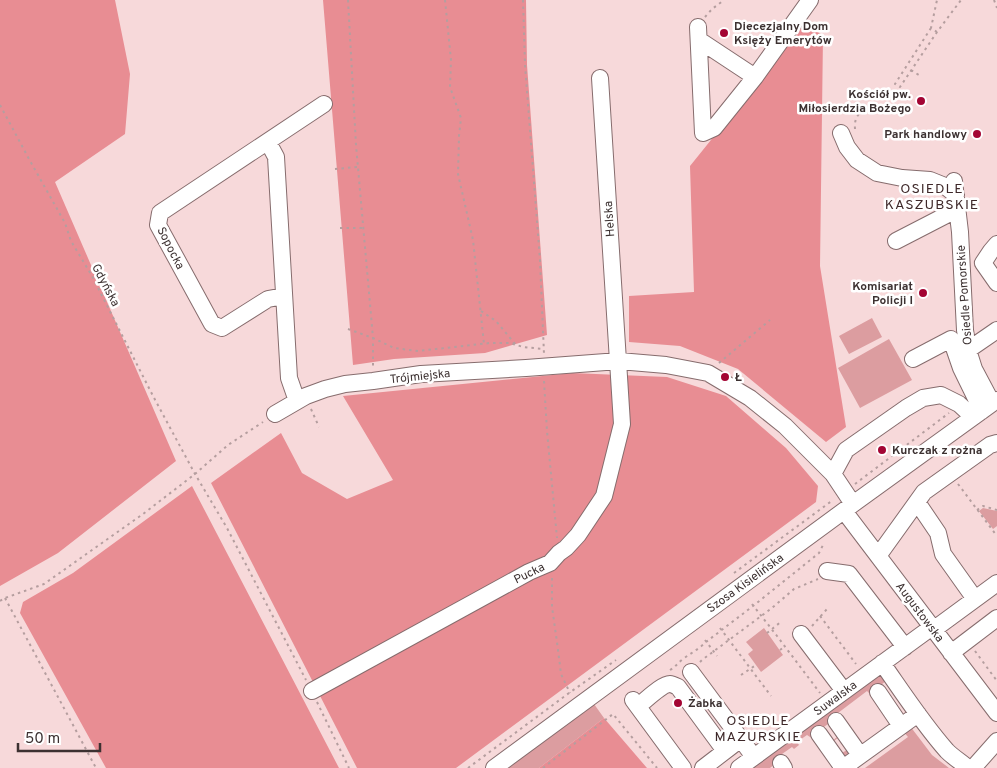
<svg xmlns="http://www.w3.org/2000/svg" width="997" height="768" viewBox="0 0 997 768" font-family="Overpass,sans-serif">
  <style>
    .green { fill: #dc9da0 }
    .forest { fill: #e88d93 }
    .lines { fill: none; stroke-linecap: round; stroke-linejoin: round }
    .minor-casing { stroke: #866c6d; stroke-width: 18 }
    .path { stroke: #b59e9f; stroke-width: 2; stroke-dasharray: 2.5 4; stroke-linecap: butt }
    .minor { stroke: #fff; stroke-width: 16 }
    .poi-dot { fill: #a30533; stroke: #fff; stroke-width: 2 }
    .labels { text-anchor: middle; stroke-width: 5; stroke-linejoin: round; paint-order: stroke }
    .poi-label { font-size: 12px; font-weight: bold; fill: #3c3131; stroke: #fff; text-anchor: start }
    .street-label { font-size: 12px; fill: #3c3131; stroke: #fff }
    .neighbourhood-label { font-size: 14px; letter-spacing: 1px; fill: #3e2829; stroke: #fff }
  </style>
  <rect width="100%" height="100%" fill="#f7d9da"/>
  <path class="green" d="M872,318L882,337L849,354L839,336Z
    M889,339L912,380L860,408L838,368Z
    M983,508L997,511V526L993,529L979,511Z
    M764,628L783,655L761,672L748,654L753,650L746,642Z
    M878,675H881L887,680L870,694L867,691L838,713L840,715V736L834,741L842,753L850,748L853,752L847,760L831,742L837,737L828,724L810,737L807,735L797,742L799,745L794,749L792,747L782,754L784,757L770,768H750Z
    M594,704L604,718L539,768H508Z
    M910,726L932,755L949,768H865L908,737L903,731Z"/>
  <path class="forest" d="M0,0H115L130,74L125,134L55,182L176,461L58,553L0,586Z
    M323,0H526L527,65L547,335L485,353L394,359L353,365Z
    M807,21L823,36L820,266L846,427L826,442L738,369L680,346L629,342V296L694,292L690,166Z
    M572,373L667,377L726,396L786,448L818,486L816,502L456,768H357L211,483L281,433L302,473L347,499L393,480L343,396Z
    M192,486L339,768H106L20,613L23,602L73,573Z
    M604,718L647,768H539Z"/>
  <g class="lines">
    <defs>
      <path id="minor" d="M698,27L703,133L714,128L755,77L810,0
        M699,40L755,77
        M841,133L847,147L857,160L877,173L902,178L930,180L945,186L956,195
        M268,142L276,157L289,378L297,401
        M954,181L960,232L965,330L968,350L974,369L992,403
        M896,241L958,209
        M997,244L991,251L983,263L997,283
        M284,296L268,299L222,328L212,324L158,225L160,213L324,104
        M968,350L997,330
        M913,359L951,339L961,368L982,411
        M275,414L306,396L325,389L345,384L373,381L421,374L526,368L619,361L666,365L708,373L750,398L785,426L833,474L853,504
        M833,474L846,450L906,408L923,398L941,395L959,404L973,417
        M917,502L938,533L943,554L975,599
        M844,511L997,713
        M878,556L924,492L990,445L997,443
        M827,571L849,574L905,647
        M933,630L997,583
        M801,634L844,691
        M951,653L997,618
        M882,663C903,693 923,724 947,751C953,757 961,762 968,768
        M691,672L754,757
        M312,691L529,572L550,563L559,553L566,548L578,535L604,496L622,424L600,78
        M878,692L901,726
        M633,700L683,768
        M638,706C645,701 662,684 670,684C672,684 676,686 678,687L725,751
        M836,721L860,755
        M819,734L843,768
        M781,763L784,768
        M494,768L853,504L997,400
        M703,768L733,745
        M739,768L932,627
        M843,768L918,714
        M973,768L997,741"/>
    </defs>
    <use href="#minor" class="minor-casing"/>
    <path class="path" d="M348,0L356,145L373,338V367
      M445,0L451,60L450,87L461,118L459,136L458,174L473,240L484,344
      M523,0L525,65L540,260L544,354
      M994,0L997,8
      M705,17L712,9L724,0
      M931,28L895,84L900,87L937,32L961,0
      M937,32L931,28L937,0
      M911,70L922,77
      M0,105L29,159L65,223L71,241L92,276L153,396L195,474L227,528L306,680
      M855,129C853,103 878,111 894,114
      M335,169L357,167
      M340,228H362
      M481,311L496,321L516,345
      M348,329L373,338L394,348L418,351L490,343H510L523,347L543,349
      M719,363L770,320
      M544,381L547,431L557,538
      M311,409L319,427
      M855,484L949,413
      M958,484L997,536
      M977,510L983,506L997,510
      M734,573L833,500
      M552,578V607L557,642L561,674L570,693
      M5,598L96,768
      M0,601L5,598L44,584L143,514L195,474L228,445L263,422
      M752,604L777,636L820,693
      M820,616L856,664
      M812,626L827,609
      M720,628L771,696
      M767,633L782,621
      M705,640L717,656
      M780,650L784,647
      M975,651L997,681
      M700,662L702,660L772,608L794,589L818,579
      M670,670C675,667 678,663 683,659C691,653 699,649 706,642L753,606L819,553L824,543
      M741,675L756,665
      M317,702L349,768
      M468,768L569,693L616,660
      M543,768L613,714L657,768"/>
    <use href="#minor" class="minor"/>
  </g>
  <g class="poi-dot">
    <circle cx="724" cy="33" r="5"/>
    <circle cx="921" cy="101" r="5"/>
    <circle cx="977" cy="134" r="5"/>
    <circle cx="923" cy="293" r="5"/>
    <circle cx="725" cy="377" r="5"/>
    <circle cx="882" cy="450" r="5"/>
    <circle cx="678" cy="703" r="5"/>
  </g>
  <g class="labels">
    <g class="poi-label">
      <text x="734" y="30">Diecezjalny Dom<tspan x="734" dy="14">Księży Emerytów</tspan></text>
      <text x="911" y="98" text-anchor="end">Kościół pw.<tspan x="911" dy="14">Miłosierdzia Bożego</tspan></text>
      <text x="967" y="138" text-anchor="end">Park handlowy</text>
      <text x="913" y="290" text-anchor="end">Komisariat<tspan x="913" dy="14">Policji I</tspan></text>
      <text x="735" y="381">Ł</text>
      <text x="892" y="454">Kurczak z rożna</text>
      <text x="688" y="707">Żabka</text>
    </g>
    <g class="street-label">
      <text transform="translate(609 219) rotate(-94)" y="4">Helska</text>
      <text transform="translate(171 248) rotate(63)" y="4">Sopocka</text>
      <text transform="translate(106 285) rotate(62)" y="4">Gdyńska</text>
      <text transform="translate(964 295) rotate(-94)" y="4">Osiedle Pomorskie</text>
      <text transform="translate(420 376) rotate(-6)" y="4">Trójmiejska</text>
      <text transform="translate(529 573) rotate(-26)" y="4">Pucka</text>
      <text transform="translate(745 583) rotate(-36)" y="4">Szosa Kisielińska</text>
      <text transform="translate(920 612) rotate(53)" y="4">Augustowska</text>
      <text transform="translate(835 698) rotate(-36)" y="4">Suwalska</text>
    </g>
    <g class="neighbourhood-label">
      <text x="932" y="193">OSIEDLE<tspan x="932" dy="16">KASZUBSKIE</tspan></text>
      <text x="758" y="725">OSIEDLE<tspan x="758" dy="16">MAZURSKIE</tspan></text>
    </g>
  </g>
  <path d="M18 743v8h82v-8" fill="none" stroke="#3c3131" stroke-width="2.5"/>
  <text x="25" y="743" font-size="15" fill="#3c3131" stroke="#ffffff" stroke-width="4" paint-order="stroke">50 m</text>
</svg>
